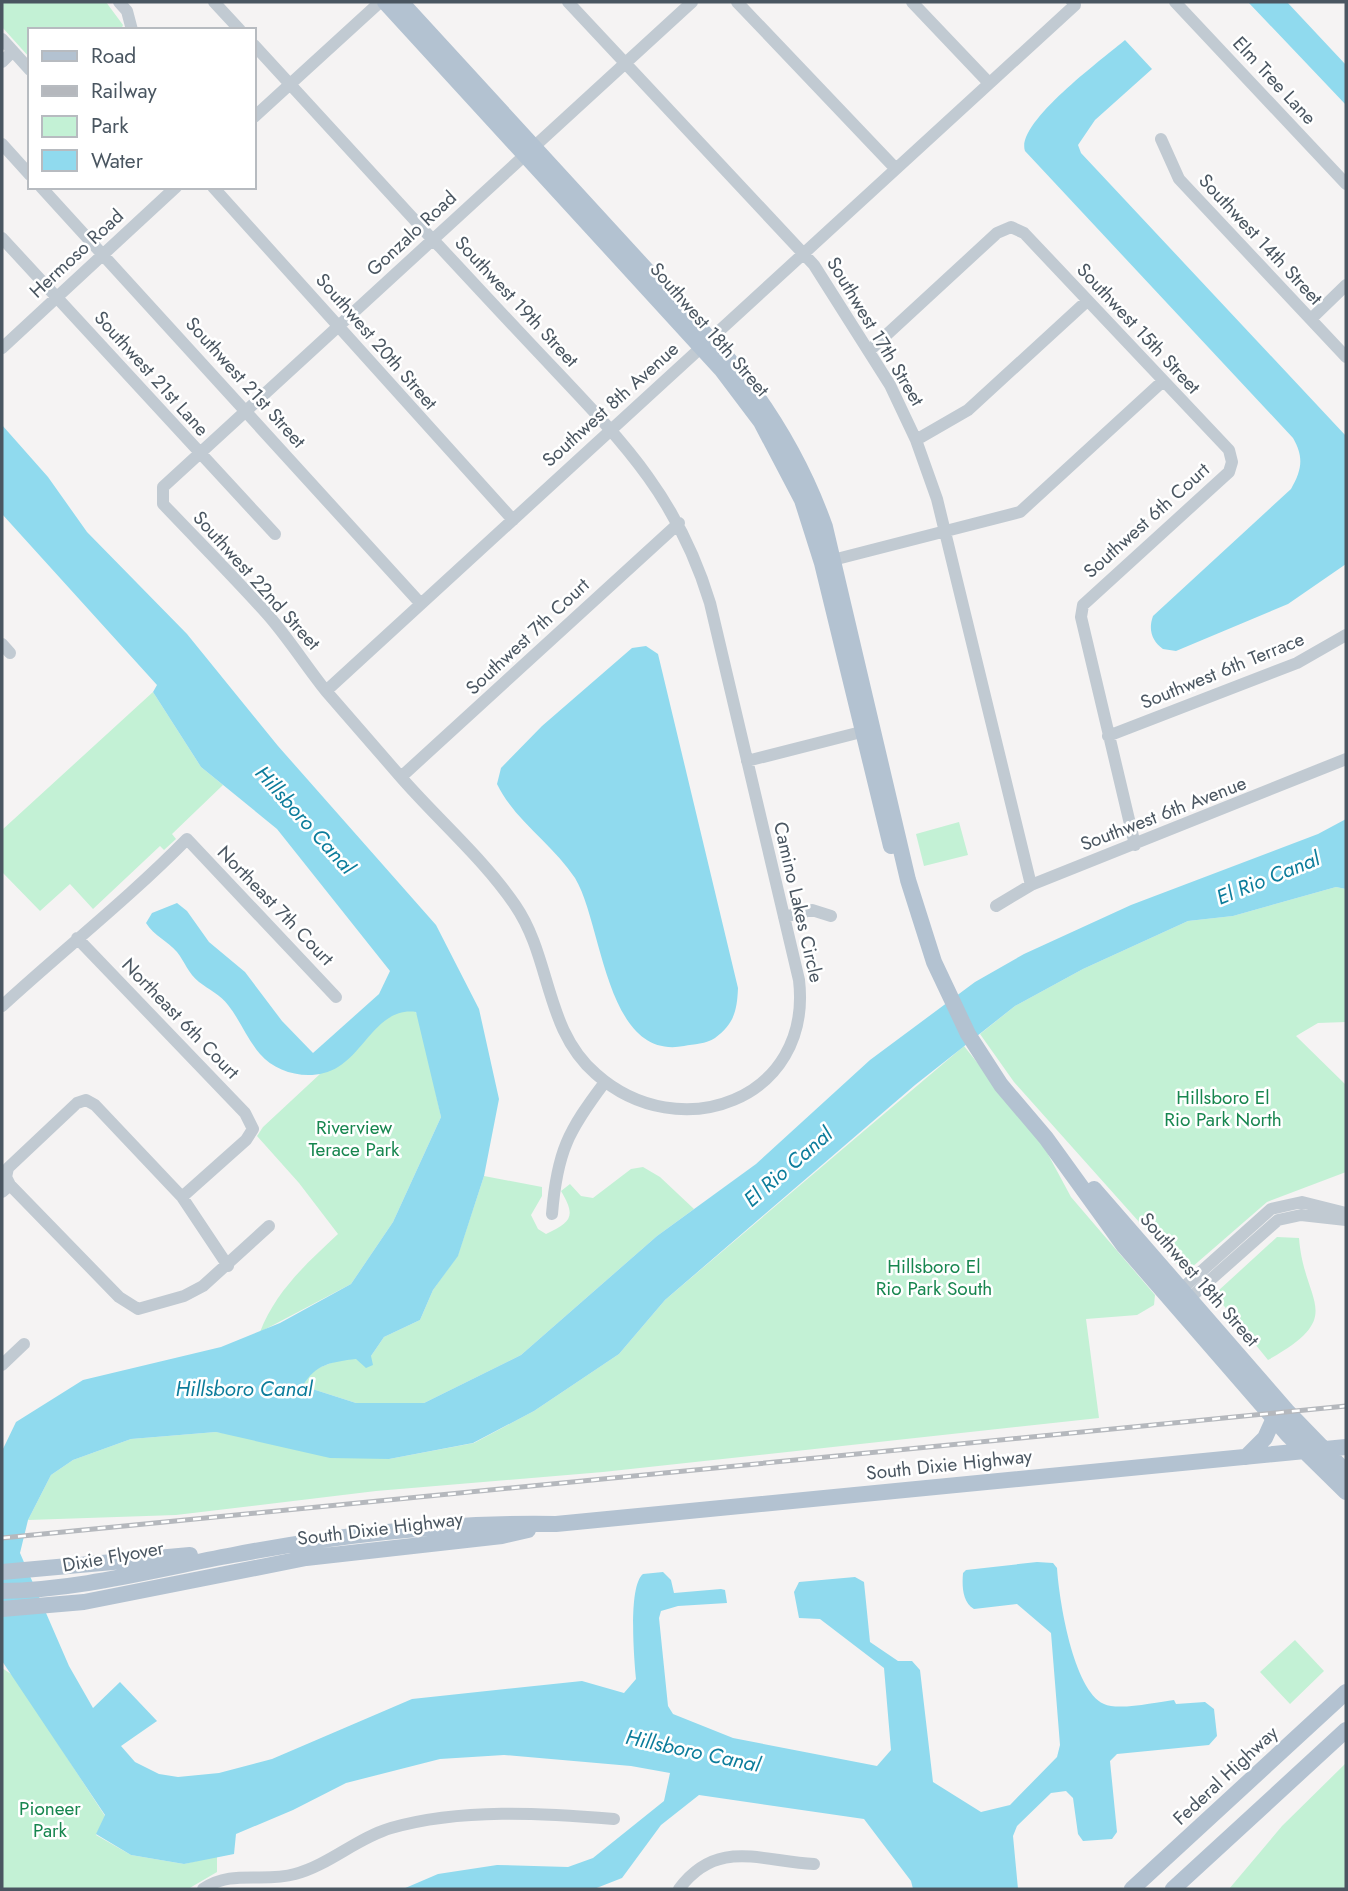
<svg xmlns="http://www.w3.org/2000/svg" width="1348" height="1891" viewBox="0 0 1348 1891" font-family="Jost,sans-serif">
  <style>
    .green { fill: #c3f1d5 }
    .water { fill: #90daee }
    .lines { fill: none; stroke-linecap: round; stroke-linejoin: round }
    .minor { stroke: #c1cad2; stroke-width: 12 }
    .major { stroke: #b3c2d1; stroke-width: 16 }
    .rail-casing { stroke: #b5b8bd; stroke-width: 5 }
    .rail { stroke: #fff; stroke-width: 2.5; stroke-dasharray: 8; stroke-linecap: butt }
    .labels { text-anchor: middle; stroke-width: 5; stroke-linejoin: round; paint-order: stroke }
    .street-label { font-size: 19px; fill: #4a5661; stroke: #fff }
    .park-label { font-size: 19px; fill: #17864f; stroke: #fff }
    .water-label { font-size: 21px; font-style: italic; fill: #0c7c9b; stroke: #fff }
  </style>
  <rect width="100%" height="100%" fill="#f5f3f3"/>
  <path class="green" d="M2,2H106L123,25L121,30H30V58L2,27Z
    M153,692L201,767L223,785L172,834L176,839L164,850L160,846L93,909L70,884L40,911L2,872V830Z
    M959,822L968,855L924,866L916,834Z
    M1336,887L1346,889V1022L1318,1023L1296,1036L1346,1085V1172L1267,1202L1191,1268L1182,1270L1014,1082L980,1034L1015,1006L1083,969L1188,921L1233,916Z
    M406,994L420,1020L441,1117L393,1222L351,1284L260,1332C276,1291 306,1264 338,1234L299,1183L257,1136L263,1127Z
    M964,1046L1043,1145L1071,1197L1155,1295L1154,1305L1137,1315L1086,1319L1099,1418L603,1472L376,1491L176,1515L28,1520L51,1475L73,1460L131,1439L216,1432L389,1459L474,1443L534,1411L619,1354L665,1300Z
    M643,1167L660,1177L694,1209L657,1236L521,1355L424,1403H356L303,1386L311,1371L336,1361L371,1356L384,1337L420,1320L433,1290L458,1255L484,1176L542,1187V1196L531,1215L538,1229L546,1234C572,1222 576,1216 561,1191L570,1184L581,1196L593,1198L631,1169Z
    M1277,1237L1299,1238C1304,1305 1348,1315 1268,1360L1216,1296L1218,1291Z
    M1295,1640L1324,1671L1290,1704L1260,1672Z
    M2,1668L14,1676L105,1816L96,1835L131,1855L184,1864L217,1856V1872L188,1889H2Z
    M1346,1763V1889H1229L1282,1826Z"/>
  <path class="water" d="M1248,2H1287L1346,65V105Z
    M1125,40L1152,69L1095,120L1078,145L1081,153L1346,436V564L1288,604L1176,651L1163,649C1152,641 1148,630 1153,616L1291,489C1302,470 1304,457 1293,438L1025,151C1015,123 1104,58 1125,40Z
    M2,425L48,477L87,532L187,634L278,746L436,925L479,1009L499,1099L484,1176L458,1256L433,1290L420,1320L384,1337L371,1356L373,1365L366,1368L356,1359C332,1362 315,1364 303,1386L356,1403H424L521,1355L657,1236L756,1164L870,1060L975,982L1024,954L1131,905L1318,834L1346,819V889L1336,887L1233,916L1188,921L1083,969L1015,1006L915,1085L665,1300L619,1354L534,1411L473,1443L389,1459L330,1458L216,1432L131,1439L73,1460L51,1475L28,1520L20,1553L69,1666L93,1708L120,1682L157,1721L121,1746L135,1762L159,1774L178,1777L219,1773L272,1759L412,1699L582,1681L624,1693L636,1679C634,1658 628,1586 643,1574L663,1572L671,1580L674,1593L721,1589L725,1590L727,1603L678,1606L661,1611L659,1618L668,1706L673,1714L733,1738L877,1766L891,1750L884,1668L820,1619L799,1618L794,1592L799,1582L855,1577L864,1582L870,1642L898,1661H912L920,1670L933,1782L981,1812L1010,1805L1057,1757L1060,1745L1051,1633L1017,1604L974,1609C962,1602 962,1585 963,1573L966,1570L1037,1562L1053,1563L1057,1568C1059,1599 1073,1690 1104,1704C1118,1711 1157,1702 1174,1700L1176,1704L1205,1702L1214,1709L1217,1736L1209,1745L1117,1754L1110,1761L1117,1832L1112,1839L1083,1841L1078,1834L1073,1798L1066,1791L1051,1793L1017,1826L1013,1836L1018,1889H913L911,1881L864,1819L699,1795L661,1825L622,1878L594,1889H403L438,1874L497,1865L568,1867L593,1858L664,1801L670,1773L631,1766L504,1755L440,1759L346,1783L293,1810L236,1834L234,1854L184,1864L131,1855L96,1834L105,1815L2,1661V1451L16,1422L83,1380L221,1347L280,1323L351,1284L393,1222L441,1117L416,1012C379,1007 366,1050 338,1067C314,1082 278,1075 260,1054C247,1039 240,1020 228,1005C221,995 208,989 199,982C188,973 185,962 177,952C168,941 154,936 146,923L152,913L177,903L187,911L209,942L245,972L282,1021L313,1053L379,994L390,971L277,829L201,767L153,692L157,685L2,514Z
    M646,646L658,654L738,988C737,1011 734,1024 715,1038C706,1044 694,1044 684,1046C605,1061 603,924 575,878C553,844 515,821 497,784L501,768L542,726L632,648Z"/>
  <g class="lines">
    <path class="minor" d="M119,2L127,11L132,30
      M214,2L240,30
      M568,2L814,265L890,385L916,440L937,499L1031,885
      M737,2L896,169
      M912,2L989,83
      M1175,2L1346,184
      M2,39L30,70
      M254,45L432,239L440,247C478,288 517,330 556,371C627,446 679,501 710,603L799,980C813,1100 679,1148 596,1074C544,1029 552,959 515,905C483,858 436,818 399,775C375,747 350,719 326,691C306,666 289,639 268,615C234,577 198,541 163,504V487L692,2
      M2,62L13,51
      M254,117L380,2
      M1161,139L1179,179L1346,357
      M2,144L30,175
      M41,187L421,604
      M213,187L513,520
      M2,238L275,534
      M1311,319L1346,285
      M2,348L176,187
      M870,350L997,233L1011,227L1024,233L1229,450L1232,462L1229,472L1083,605L1081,617L1135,845
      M916,440L968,410L1087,301
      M825,562L1020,512L1163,381
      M2,644L10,653
      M326,691L1075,5L1072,2
      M1108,736L1297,663L1346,635
      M747,761L869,730
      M401,777L679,523
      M996,906L1031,885L1346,759
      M784,917L812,910L831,916
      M77,938L245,1113L253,1129L246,1140L182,1197
      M2,1006C63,950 128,899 187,839L336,997
      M10,1185L119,1297L138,1309L184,1296L203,1286L269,1226
      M2,1192L10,1185L6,1177L8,1168L77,1103L86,1100L95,1105L182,1197L228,1266
      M552,1214C557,1152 568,1131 605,1082
      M1176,1294L1271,1209L1302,1202L1346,1213
      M1183,1304L1278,1220L1301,1215L1346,1220
      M2,1365L24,1344
      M203,1889C232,1869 263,1883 295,1874C329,1865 357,1838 391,1828C461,1808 542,1813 614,1819
      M679,1889C717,1838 760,1861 814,1864"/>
    <path class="major" d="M385,2L721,369L761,422L802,500L822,563L891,846
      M401,2L730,361C772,412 803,465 825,527L908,880L934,962L968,1034L1001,1085L1046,1138L1124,1246L1288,1435L1346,1492
      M1094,1189L1287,1411L1346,1472
      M1246,1457L1265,1438L1274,1418
      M2,1572L190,1555
      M2,1591C80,1590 156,1569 233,1555C338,1535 448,1522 556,1524L1346,1447
      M2,1609L84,1602L306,1558L502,1536L528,1530
      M1132,1889L1346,1692
      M1173,1889L1346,1730"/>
    <defs>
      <path id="rail" d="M2,1538L1346,1406"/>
    </defs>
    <use href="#rail" class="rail-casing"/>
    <use href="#rail" class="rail"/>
  </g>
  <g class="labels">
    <g class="street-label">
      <text transform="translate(1275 80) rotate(47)" y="7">Elm Tree Lane</text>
      <text transform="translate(411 233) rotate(-43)" y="7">Gonzalo Road</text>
      <text transform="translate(1261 239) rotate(47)" y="7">Southwest 14th Street</text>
      <text transform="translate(76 253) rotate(-43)" y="7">Hermoso Road</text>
      <text transform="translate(517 301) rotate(47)" y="7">Southwest 19th Street</text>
      <text transform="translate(1139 328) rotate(47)" y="7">Southwest 15th Street</text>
      <text transform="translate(710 329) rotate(49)" y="7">Southwest 18th Street</text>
      <text transform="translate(876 331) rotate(59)" y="7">Southwest 17th Street</text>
      <text transform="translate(377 341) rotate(49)" y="7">Southwest 20th Street</text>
      <text transform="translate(152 373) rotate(48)" y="7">Southwest 21st Lane</text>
      <text transform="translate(246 382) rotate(48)" y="7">Southwest 21st Street</text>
      <text transform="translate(610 404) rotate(-42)" y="7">Southwest 8th Avenue</text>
      <text transform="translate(1146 520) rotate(-42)" y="7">Southwest 6th Court</text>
      <text transform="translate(257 580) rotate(48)" y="7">Southwest 22nd Street</text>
      <text transform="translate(527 636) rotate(-43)" y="7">Southwest 7th Court</text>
      <text transform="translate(1222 670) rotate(-22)" y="7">Southwest 6th Terrace</text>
      <text transform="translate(1163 813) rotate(-21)" y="7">Southwest 6th Avenue</text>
      <text transform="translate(799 902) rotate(77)" y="7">Camino Lakes Circle</text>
      <text transform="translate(276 905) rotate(46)" y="7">Northeast 7th Court</text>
      <text transform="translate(181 1018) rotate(46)" y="7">Northeast 6th Court</text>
      <text transform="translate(1200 1279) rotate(49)" y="7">Southwest 18th Street</text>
      <text transform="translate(949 1464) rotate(-6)" y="7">South Dixie Highway</text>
      <text transform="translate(380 1528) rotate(-7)" y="7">South Dixie Highway</text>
      <text transform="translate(113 1556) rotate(-10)" y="7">Dixie Flyover</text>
      <text transform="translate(1225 1775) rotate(-43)" y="7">Federal Highway</text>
    </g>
    <g class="park-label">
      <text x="1223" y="1104">Hillsboro El<tspan x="1223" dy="22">Rio Park North</tspan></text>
      <text x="354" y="1134">Riverview<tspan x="354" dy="22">Terace Park</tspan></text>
      <text x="934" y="1273">Hillsboro El<tspan x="934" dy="22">Rio Park South</tspan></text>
      <text x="50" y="1815">Pioneer<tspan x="50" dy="22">Park</tspan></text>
    </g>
    <g class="water-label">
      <text transform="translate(305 820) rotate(48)" y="7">Hillsboro Canal</text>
      <text transform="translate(1268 878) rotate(-22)" y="7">El Rio Canal</text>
      <text transform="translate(788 1167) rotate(-41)" y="7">El Rio Canal</text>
      <text x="244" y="1396">Hillsboro Canal</text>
      <text transform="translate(693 1751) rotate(12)" y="7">Hillsboro Canal</text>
    </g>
  </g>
  <rect width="1348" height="1891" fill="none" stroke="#4a5661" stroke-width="7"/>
  <rect x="28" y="28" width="228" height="161" fill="#ffffff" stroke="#b7bbc0" stroke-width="2"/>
  <rect x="42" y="51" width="35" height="10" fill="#b3c2d1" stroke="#b7bbc0" stroke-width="2"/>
  <text x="91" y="63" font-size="21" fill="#4a5661">Road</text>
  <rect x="42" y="86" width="35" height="10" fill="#b5b8bd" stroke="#b7bbc0" stroke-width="2"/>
  <text x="91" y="98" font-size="21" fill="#4a5661">Railway</text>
  <rect x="42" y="116" width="35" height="21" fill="#c3f1d5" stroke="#b7bbc0" stroke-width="2"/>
  <text x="91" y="133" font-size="21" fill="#4a5661">Park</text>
  <rect x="42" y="150" width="35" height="21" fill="#90daee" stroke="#b7bbc0" stroke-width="2"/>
  <text x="91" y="168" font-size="21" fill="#4a5661">Water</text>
</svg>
